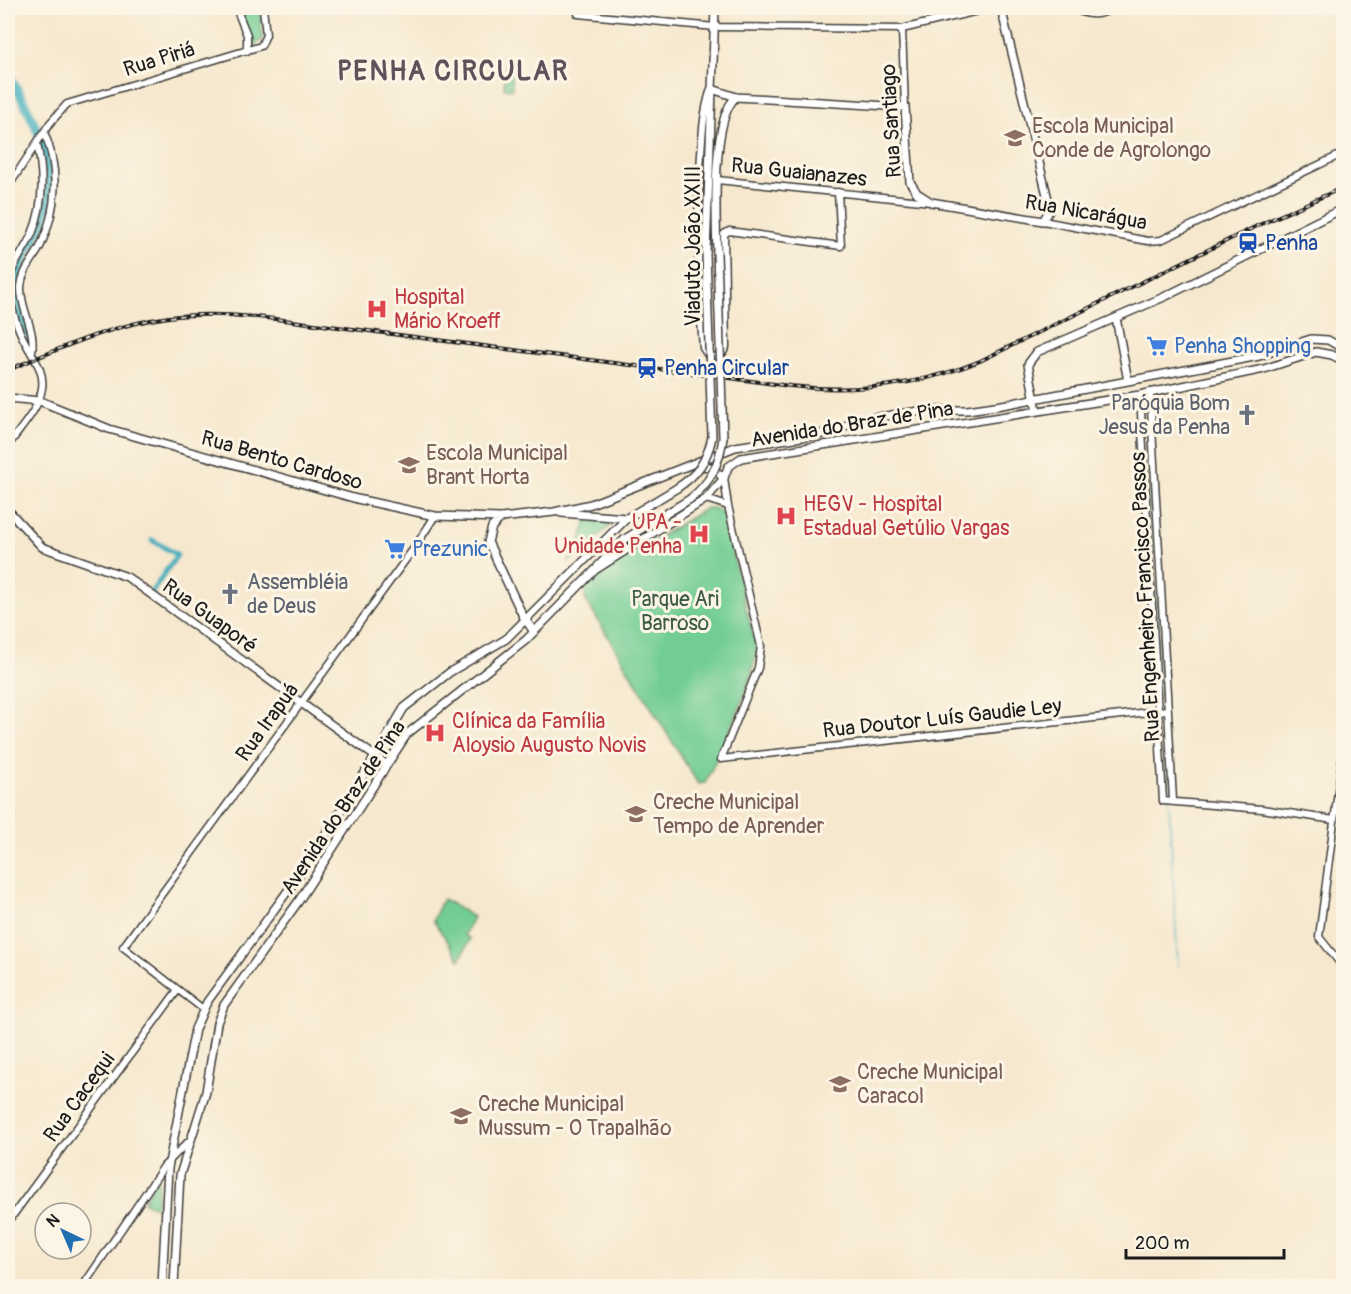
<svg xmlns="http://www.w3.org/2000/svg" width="1351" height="1294" viewBox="0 0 1351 1294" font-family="Pangolin,sans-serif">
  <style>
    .green { fill: #72cd94; stroke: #477458; stroke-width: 1.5 }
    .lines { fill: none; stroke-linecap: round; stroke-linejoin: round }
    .stream { stroke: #40afbd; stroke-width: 1.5 }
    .canal { stroke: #40afbd; stroke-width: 5 }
    .river { stroke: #40afbd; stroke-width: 9 }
    .secondary-casing { stroke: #3d3b37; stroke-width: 9 }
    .primary-casing { stroke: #3d3b37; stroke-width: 10 }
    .secondary { stroke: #fff; stroke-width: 6 }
    .primary { stroke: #fff; stroke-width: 7 }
    .rail-casing { stroke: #1c1c1c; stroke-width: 4 }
    .rail { stroke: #fcf5e5; stroke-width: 1.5; stroke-dasharray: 4.5; stroke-linecap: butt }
    .primary-bridge-casing { stroke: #3d3b37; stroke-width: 10; stroke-linecap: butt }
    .primary-bridge { stroke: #fff; stroke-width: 7 }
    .labels { text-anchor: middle; stroke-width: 6; stroke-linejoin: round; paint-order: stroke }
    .street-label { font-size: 21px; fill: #1c1c1c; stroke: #fcf5e5 }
    .education-label { font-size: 21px; fill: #785e54; stroke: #fcf5e5; text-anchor: start }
    .transit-label { font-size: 21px; fill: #164399; stroke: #fcf5e5; text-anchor: start }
    .health-label { font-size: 21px; fill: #be3a42; stroke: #fcf5e5; text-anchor: start }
    .shop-label { font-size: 21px; fill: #366cbe; stroke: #fcf5e5; text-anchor: start }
    .worship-label { font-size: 21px; fill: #5b616d; stroke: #fcf5e5; text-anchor: end }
    .park-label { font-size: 21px; fill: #3a5a46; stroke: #fcf5e5 }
    .district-label { font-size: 27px; font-weight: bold; letter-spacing: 1.5px; fill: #61515a; stroke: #fcf5e5 }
  </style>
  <rect width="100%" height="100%" fill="#fcf5e5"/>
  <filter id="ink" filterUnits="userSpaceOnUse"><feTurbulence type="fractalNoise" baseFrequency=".0167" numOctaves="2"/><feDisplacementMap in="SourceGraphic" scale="12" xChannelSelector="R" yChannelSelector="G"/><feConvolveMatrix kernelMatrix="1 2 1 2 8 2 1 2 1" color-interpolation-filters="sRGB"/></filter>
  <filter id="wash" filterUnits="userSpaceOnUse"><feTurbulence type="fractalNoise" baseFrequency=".008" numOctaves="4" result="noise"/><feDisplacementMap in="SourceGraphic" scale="24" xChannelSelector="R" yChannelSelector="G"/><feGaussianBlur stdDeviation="1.35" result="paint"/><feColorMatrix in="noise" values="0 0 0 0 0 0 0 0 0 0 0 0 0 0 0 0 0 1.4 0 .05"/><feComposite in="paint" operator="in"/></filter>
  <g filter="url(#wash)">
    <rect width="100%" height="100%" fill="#f6e8ce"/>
    <path class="green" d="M238,8H260L263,39L253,46Z
      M506,60H511L512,89L504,88Z
      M706,508H714L722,512L757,650C749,696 725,741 705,783L698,784L585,599V583Z
      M584,516L616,521L568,563L582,537L586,521Z
      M443,899L473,917L464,935L470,939L460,960L433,920Z
      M156,1180L159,1181L156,1207L143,1202Z"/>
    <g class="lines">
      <path class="stream" d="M1148,485L1162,708
        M1162,712L1169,800
        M1169,805L1178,966"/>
      <path class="canal" d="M151,593L177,555L152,540"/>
      <path class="river" d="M8,73C30,111 54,155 48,202C45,230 22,251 17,278C14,298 21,318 28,336"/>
    </g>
  </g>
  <g filter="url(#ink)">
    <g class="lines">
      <defs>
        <path id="secondary" d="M236,8L247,35V51
          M577,8L578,14L715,27L902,29L990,8
          M1073,8C1087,16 1099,17 1112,8
          M902,29L905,107
          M711,89C702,115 702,142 700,170C697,230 698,288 703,348L709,357L721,356L726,347L724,234L729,231L841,246L838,192
          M717,180L931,202
          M8,187L50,123L67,104L261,46L266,35L263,8
          M1043,221L1148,241L1161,240L1344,153
          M32,351C36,329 20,309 21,287C22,270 34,260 41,245C57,209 60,169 44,132
          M1150,392L1173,800
          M1140,395L1163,801L1262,809L1334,820
          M8,446C20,428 39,410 42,388C45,370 32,356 25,342C17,328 10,305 9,289C8,269 24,252 32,234C44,205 44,175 37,144
          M724,478L728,506L761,646L758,668L721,759L1167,710
          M706,499L728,506
          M1344,745L1319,937L1344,968
          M203,1009L123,947L417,544L435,516
          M8,1222L177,991
          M83,1286L164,1166L189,1141"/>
        <path id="primary" d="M712,89L736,97L905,107L910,182L917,193L931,202L1043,221L1049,211L1048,199L1001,8
          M717,253C716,220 711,118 736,97
          M706,254L715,8
          M1116,318L1128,381
          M8,398L40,401L109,429L357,499L435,516L501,518L554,512L591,504L735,447L822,434L865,419L927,410H967L1002,405L1259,356L1311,339L1328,340L1344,349
          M1037,411L1028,364L1037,352L1164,297L1344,208
          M698,466L711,467L724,478
          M8,510L42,547L127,577L387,765
          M561,513L627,518
          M501,518L492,527L488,542L523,616L534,632
          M598,566L625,539L690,499
          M162,1286L168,1168L195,1029L207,1002L300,874L375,757L404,708L450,672L506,639L627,518L677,488
          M174,1286L180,1175L206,1092L217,1023L224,1005L298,902L407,734L526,640L595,570L706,499L724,478L728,467L741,458L1140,395L1264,369L1316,352L1332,355L1344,361"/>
      </defs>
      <use href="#secondary" class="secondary-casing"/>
      <use href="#primary" class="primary-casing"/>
      <use href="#secondary" class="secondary"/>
      <use href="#primary" class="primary"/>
      <defs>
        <path id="rail" d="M8,370C58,349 114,324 169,317C210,312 251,316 292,321L790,386C855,393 919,386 980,361L1259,225L1344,187"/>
      </defs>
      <use href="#rail" class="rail-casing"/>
      <use href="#rail" class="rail"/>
      <defs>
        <path id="primary-bridge" d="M677,488C697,475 707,461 712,437L706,254
          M690,499C711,482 719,465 723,438L717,253"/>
      </defs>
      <use href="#primary-bridge" class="primary-bridge-casing"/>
      <use href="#primary-bridge" class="primary-bridge"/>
    </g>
  </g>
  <defs>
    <symbol id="school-bare" viewBox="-9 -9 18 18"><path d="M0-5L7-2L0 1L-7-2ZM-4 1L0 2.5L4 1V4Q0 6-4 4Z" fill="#8d6e63" stroke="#fcf5e5" stroke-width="2.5" paint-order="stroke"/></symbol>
    <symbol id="station-bare" viewBox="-9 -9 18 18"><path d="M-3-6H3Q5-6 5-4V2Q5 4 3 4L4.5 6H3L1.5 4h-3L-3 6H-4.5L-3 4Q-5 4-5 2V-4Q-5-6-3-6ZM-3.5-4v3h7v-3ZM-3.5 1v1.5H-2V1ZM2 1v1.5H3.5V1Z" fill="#1a4fb4" stroke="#fcf5e5" stroke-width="2.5" paint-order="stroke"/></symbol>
    <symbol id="hospital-bare" viewBox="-9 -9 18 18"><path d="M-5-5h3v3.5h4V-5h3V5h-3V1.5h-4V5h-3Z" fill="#e0444e" stroke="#fcf5e5" stroke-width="2.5" paint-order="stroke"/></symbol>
    <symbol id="supermarket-bare" viewBox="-9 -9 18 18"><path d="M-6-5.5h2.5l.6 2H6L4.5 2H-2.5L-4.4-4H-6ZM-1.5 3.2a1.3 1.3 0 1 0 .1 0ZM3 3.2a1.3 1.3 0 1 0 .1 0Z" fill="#3f7fe0" stroke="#fcf5e5" stroke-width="2.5" paint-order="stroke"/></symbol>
    <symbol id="church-bare" viewBox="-9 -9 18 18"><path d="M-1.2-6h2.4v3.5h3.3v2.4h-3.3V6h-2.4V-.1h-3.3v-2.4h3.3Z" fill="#6b7280" stroke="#fcf5e5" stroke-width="2.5" paint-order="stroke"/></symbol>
  </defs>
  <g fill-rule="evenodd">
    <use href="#school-bare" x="1000" y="123" width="30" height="30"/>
    <use href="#station-bare" x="1233" y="228" width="30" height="30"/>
    <use href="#hospital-bare" x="362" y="294" width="30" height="30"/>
    <use href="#supermarket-bare" x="1142" y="331" width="30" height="30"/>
    <use href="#station-bare" x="632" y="353" width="30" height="30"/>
    <use href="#church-bare" x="1232" y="400" width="30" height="30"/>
    <use href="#school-bare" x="394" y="450" width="30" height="30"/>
    <use href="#hospital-bare" x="771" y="501" width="30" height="30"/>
    <use href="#hospital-bare" x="684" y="519" width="30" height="30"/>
    <use href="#supermarket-bare" x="380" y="534" width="30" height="30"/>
    <use href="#church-bare" x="215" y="579" width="30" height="30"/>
    <use href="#hospital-bare" x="420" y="718" width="30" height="30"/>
    <use href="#school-bare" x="621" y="799" width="30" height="30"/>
    <use href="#school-bare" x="825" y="1069" width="30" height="30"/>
    <use href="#school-bare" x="446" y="1101" width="30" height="30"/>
  </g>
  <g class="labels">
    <g class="street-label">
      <text transform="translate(159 59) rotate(-17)" y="7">Rua Piriá</text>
      <text transform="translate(891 121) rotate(-93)" y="7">Rua Santiago</text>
      <text transform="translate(799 172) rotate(6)" y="7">Rua Guaianazes</text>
      <text transform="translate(1086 212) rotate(10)" y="7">Rua Nicarágua</text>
      <text transform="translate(693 246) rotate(-90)" y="7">Viaduto João XXIII</text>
      <text transform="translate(852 424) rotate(-9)" y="7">Avenida do Braz de Pina</text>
      <text transform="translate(282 460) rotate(16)" y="7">Rua Bento Cardoso</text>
      <text transform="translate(1145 597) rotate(-93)" y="7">Rua Engenheiro Francisco Passos</text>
      <text transform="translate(210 616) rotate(36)" y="7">Rua Guaporé</text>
      <text transform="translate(942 718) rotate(-6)" y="7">Rua Doutor Luís Gaudie Ley</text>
      <text transform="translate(267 722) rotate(-54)" y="7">Rua Irapuá</text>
      <text transform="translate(343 807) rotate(-56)" y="7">Avenida do Braz de Pina</text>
      <text transform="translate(79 1097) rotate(-54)" y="7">Rua Cacequi</text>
    </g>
    <g class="education-label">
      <text x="1032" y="133">Escola Municipal<tspan x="1032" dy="24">Conde de Agrolongo</tspan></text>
      <text x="426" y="460">Escola Municipal<tspan x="426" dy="24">Brant Horta</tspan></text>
      <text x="653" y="809">Creche Municipal<tspan x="653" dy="24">Tempo de Aprender</tspan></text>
      <text x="857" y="1079">Creche Municipal<tspan x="857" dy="24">Caracol</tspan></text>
      <text x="478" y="1111">Creche Municipal<tspan x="478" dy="24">Mussum - O Trapalhão</tspan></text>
    </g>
    <g class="transit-label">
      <text x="1265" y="250">Penha</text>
      <text x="664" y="375">Penha Circular</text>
    </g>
    <g class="health-label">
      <text x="394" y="304">Hospital<tspan x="394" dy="24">Mário Kroeff</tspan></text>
      <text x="803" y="511">HEGV - Hospital<tspan x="803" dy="24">Estadual Getúlio Vargas</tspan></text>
      <text x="682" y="529" text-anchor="end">UPA -<tspan x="682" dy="24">Unidade Penha</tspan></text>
      <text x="452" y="728">Clínica da Família<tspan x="452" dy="24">Aloysio Augusto Novis</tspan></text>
    </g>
    <g class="shop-label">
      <text x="1174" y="353">Penha Shopping</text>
      <text x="412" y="556">Prezunic</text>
    </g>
    <g class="worship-label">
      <text x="1230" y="410">Paróquia Bom<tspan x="1230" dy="24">Jesus da Penha</tspan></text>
      <text x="247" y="589" text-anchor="start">Assembléia<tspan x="247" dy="24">de Deus</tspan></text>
    </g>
    <g class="park-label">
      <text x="675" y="606">Parque Ari<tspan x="675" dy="24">Barroso</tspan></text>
    </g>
    <g class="district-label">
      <text x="453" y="80">PENHA CIRCULAR</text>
    </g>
  </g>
  <rect width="1351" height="1294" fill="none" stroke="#fcf5e5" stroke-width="30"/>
  <g transform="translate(63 1231) rotate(316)"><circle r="28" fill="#fcf5e5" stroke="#a29e95" stroke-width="1.5"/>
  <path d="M0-4.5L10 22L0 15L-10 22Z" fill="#1f6fb2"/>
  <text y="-9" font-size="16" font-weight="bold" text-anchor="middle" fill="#1c1c1c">N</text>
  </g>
  <path d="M1126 1249v9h158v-9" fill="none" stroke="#1c1c1c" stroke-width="3"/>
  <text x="1135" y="1249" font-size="18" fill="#1c1c1c" stroke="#fcf5e5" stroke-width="4.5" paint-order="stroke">200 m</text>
</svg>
